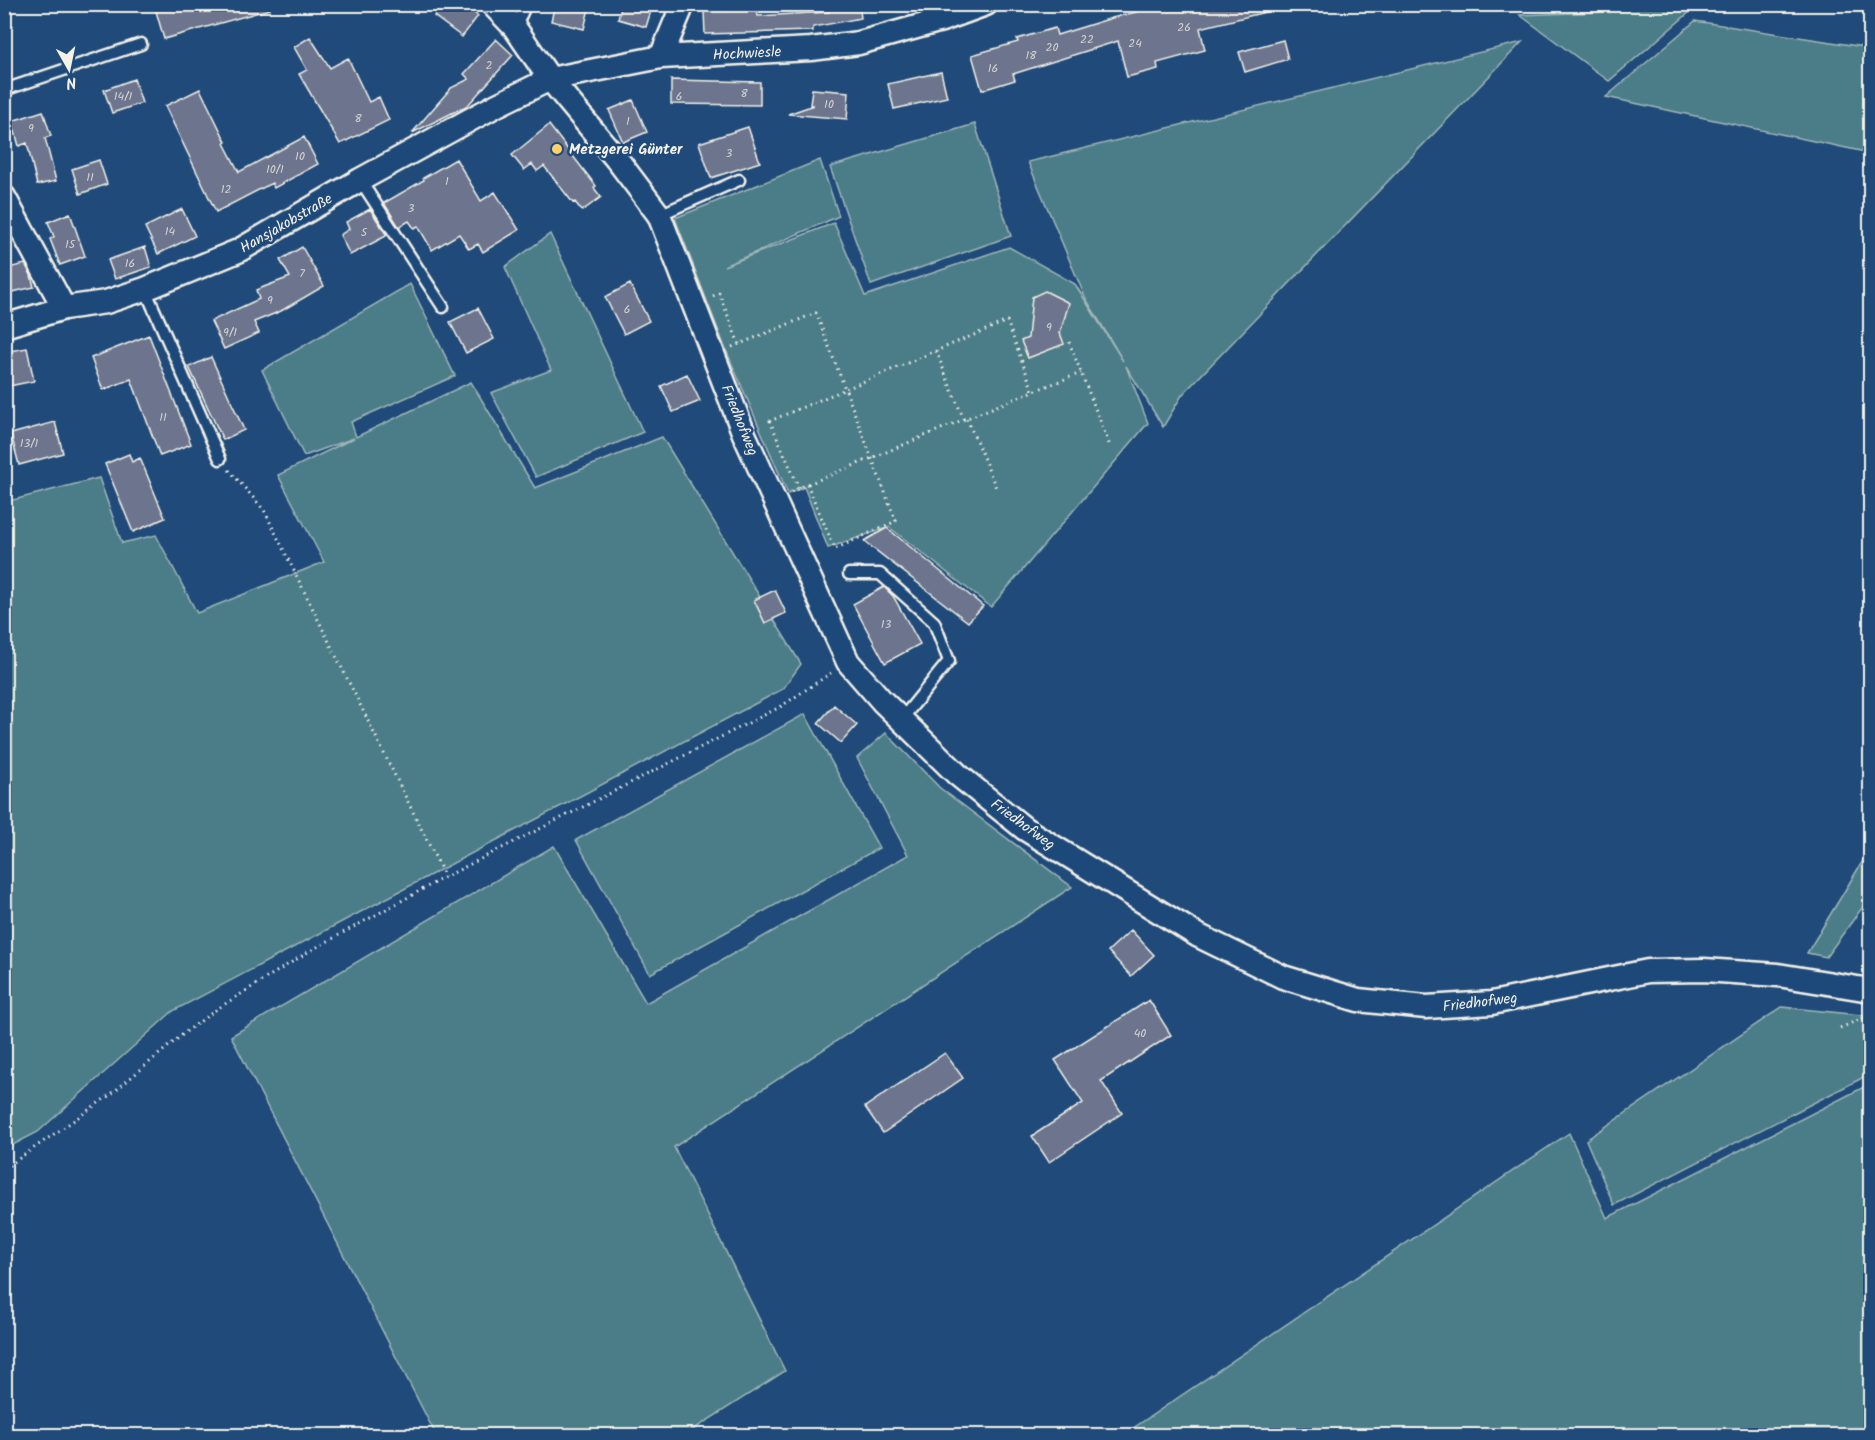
<svg xmlns="http://www.w3.org/2000/svg" width="1875" height="1440" viewBox="0 0 1875 1440" font-family="Kalam,sans-serif">
  <style>
    .green { fill: #4c7d88; stroke: #a0b7b8; stroke-width: 1.5 }
    .building { fill: #6c758d; stroke: #f4f1e8; stroke-width: 1.5 }
    .lines { fill: none; stroke-linecap: round; stroke-linejoin: round }
    .service-casing { stroke: #f4f1e8; stroke-width: 15 }
    .minor-casing { stroke: #f4f1e8; stroke-width: 27 }
    .path { stroke: #f4f1e8; stroke-width: 3; stroke-dasharray: 1.5 4.5; stroke-linecap: butt }
    .service { stroke: #1f4a7a; stroke-width: 10 }
    .minor { stroke: #1f4a7a; stroke-width: 22 }
    .poi-dot { fill: #ffd166; stroke: #1f4a7a; stroke-width: 2 }
    .labels { text-anchor: middle; stroke-width: 5; stroke-linejoin: round; paint-order: stroke }
    .number-label { font-size: 12px; fill: #d2d2d1 }
    .street-label { font-size: 15px; fill: #f4f1e8; stroke: #1f4a7a }
    .poi-label { font-size: 15px; font-weight: bold; fill: #f4f1e8; stroke: #1f4a7a; text-anchor: start }
  </style>
  <rect width="100%" height="100%" fill="#1f4a7a"/>
  <filter id="ink" filterUnits="userSpaceOnUse"><feTurbulence type="fractalNoise" baseFrequency=".0167" numOctaves="2"/><feDisplacementMap in="SourceGraphic" scale="12" xChannelSelector="R" yChannelSelector="G"/><feConvolveMatrix kernelMatrix="1 2 1 2 8 2 1 2 1" color-interpolation-filters="sRGB"/></filter>
  <g filter="url(#ink)">
    <path class="green" d="M1609,5H1698L1609,81L1520,15L1599,12Z
      M1695,21L1870,48V153L1606,97Z
      M1522,42L1182,395L1163,427L1126,366L1148,423L991,607L889,527L828,548L804,487L788,494L726,350L675,218L820,160L839,216L724,266L834,223L865,296L1009,247L1075,284L1123,361L1085,297L1028,162Z
      M975,124L1011,236L871,285L830,167Z
      M550,234L643,432L536,477L491,393L551,370L505,267Z
      M410,284L455,376L351,422L356,437L471,382L535,488L662,437L801,664L783,689L173,1011L38,1132L5,1149V502L99,478L122,543L156,535L197,613L324,562L278,475L354,438L304,456L262,370Z
      M805,714L879,848L650,974L576,840Z
      M886,733L940,788L1072,887L674,1147L785,1371L685,1435H436L231,1036L554,846L646,1003L908,855L857,758Z
      M1870,849V897L1826,957L1807,953Z
      M1782,1007L1870,1016V1074L1614,1205L1586,1140Z
      M1870,1084V1435H1123L1569,1133L1607,1218Z"/>
    <path class="building" d="M154,4H269L270,9L164,39Z
      M443,4H463L478,16L462,37L434,16Z
      M555,4H590L584,29L551,21Z
      M622,4H653L646,27L618,19Z
      M828,4H859L861,18L813,27V31L705,34L704,11L757,9L758,16L829,12Z
      M1168,4H1274V10L1200,28L1205,50L1157,63L1158,69L1127,77L1118,41L1013,74L1015,80L982,90L972,55L1018,42L1017,39L1055,28L1057,35L1112,18Z
      M310,37L330,68L348,58L369,102L379,97L389,120L340,144L299,74L307,70L294,47Z
      M496,39L513,55L468,105L412,133L451,88L469,79L464,74Z
      M1283,40L1288,59L1245,72L1239,52Z
      M941,72L947,97L894,109L888,84Z
      M134,79L142,103L112,113L104,90Z
      M671,80L760,82V105L671,104Z
      M200,89L226,142L224,143L239,172L304,137L318,164L274,188L272,183L216,212L165,106Z
      M812,89L849,92L847,119L788,114L814,105H810Z
      M633,100L647,132L623,142L609,110Z
      M43,111L51,136L45,138L56,181L37,185L27,143L19,146L12,121Z
      M549,125L596,186L594,188L601,197L582,211L575,202L573,203L544,166L537,171L532,164L524,170L512,155Z
      M748,127L760,162L711,178L699,143Z
      M456,159L481,201L495,192L519,230L483,252L478,244L469,249L459,234L432,250L418,226L414,228L409,221L399,227L384,203L424,180L423,178Z
      M99,160L107,184L80,194L72,169Z
      M182,209L195,236L158,254L145,227Z
      M370,209L386,234V236L350,255L340,235L349,229L346,222Z
      M70,213L85,256L60,265L50,239L54,237L48,222Z
      M145,247L151,267L115,279L108,260Z
      M302,247L324,286L281,311L254,322L259,333L224,349L211,321L259,299L256,290L290,277L280,260Z
      M25,264L31,275L34,287L4,294V269Z
      M630,284L649,321L624,334L605,297Z
      M1045,291L1069,303L1060,333L1064,344L1028,358L1021,341L1028,338L1032,297Z
      M478,308L494,339L466,353L450,322Z
      M149,335L191,444L160,456L131,379L103,390L91,358Z
      M27,348L34,381L4,387V352Z
      M211,357L244,430L223,440L189,367Z
      M687,374L700,401L673,412L661,386Z
      M55,422L63,453L19,465L11,434Z
      M129,454L132,462L140,458L165,518L133,532L105,464Z
      M887,528L983,606L968,622L864,541Z
      M884,587L893,596L920,644L885,663L853,604Z
      M775,590L786,613L765,623L754,600Z
      M834,705L857,725L841,743L818,723Z
      M1131,930L1154,955L1131,976L1108,951Z
      M1149,1000L1171,1035L1101,1081L1122,1113L1049,1162L1032,1136L1083,1103L1055,1060Z
      M945,1053L963,1078L883,1133L865,1107Z"/>
    <g class="lines">
      <defs>
        <path id="service" d="M515,28L526,4
          M4,90L141,44
          M360,180L443,307
          M659,215L739,180
          M145,289L220,459
          M849,574H880L934,622L949,661L901,720"/>
        <path id="minor" d="M492,4L515,28L550,79L619,162L659,215L744,434L848,662L882,701L958,775L1025,829L1197,935L1283,977L1358,1000L1426,1007L1492,1003L1648,971L1704,970L1778,975L1870,990
          M661,57L683,4
          M4,197L64,308
          M4,326L64,308L106,302L145,289L238,251L360,180L497,105L550,79L661,57L811,49L859,43L942,20L986,4"/>
      </defs>
      <use href="#service" class="service-casing"/>
      <use href="#minor" class="minor-casing"/>
      <path class="path" d="M713,296L719,293L739,344
        M1069,342L1110,446
        M732,347L816,313L896,521L835,549L807,484L791,492
        M936,351L964,420
        M967,419L997,490
        M229,470L264,510L445,877
        M808,484C899,448 989,407 1081,373
        M799,488L770,421L1007,321L1033,391
        M1840,1028L1870,1015
        M4,1169L110,1095L187,1031L217,1009L308,952L445,877L780,707L831,673"/>
      <use href="#service" class="service"/>
      <use href="#minor" class="minor"/>
    </g>
  </g>
  <circle class="poi-dot" cx="557" cy="149" r="6"/>
  <g class="labels">
    <g class="number-label">
      <text x="1184" y="31">26</text>
      <text x="1087" y="43">22</text>
      <text x="1135" y="47">24</text>
      <text x="1052" y="51">20</text>
      <text x="1031" y="59">18</text>
      <text x="489" y="69">2</text>
      <text x="993" y="72">16</text>
      <text x="744" y="97">8</text>
      <text x="123" y="100">14/1</text>
      <text x="679" y="100">6</text>
      <text x="829" y="108">10</text>
      <text x="358" y="122">8</text>
      <text x="628" y="125">1</text>
      <text x="31" y="132">9</text>
      <text x="729" y="157">3</text>
      <text x="300" y="160">10</text>
      <text x="275" y="173">10/1</text>
      <text x="90" y="181">11</text>
      <text x="447" y="185">1</text>
      <text x="226" y="193">12</text>
      <text x="411" y="212">3</text>
      <text x="170" y="235">14</text>
      <text x="364" y="236">5</text>
      <text x="70" y="248">15</text>
      <text x="130" y="267">16</text>
      <text x="302" y="277">7</text>
      <text x="270" y="304">9</text>
      <text x="627" y="313">6</text>
      <text x="1049" y="331">9</text>
      <text x="230" y="336">9/1</text>
      <text x="163" y="421">11</text>
      <text x="29" y="447">13/1</text>
      <text x="886" y="628">13</text>
      <text x="1140" y="1037">40</text>
    </g>
    <g class="street-label">
      <text transform="translate(747 53) rotate(-3)" y="5">Hochwiesle</text>
      <text transform="translate(286 223) rotate(-30)" y="5">Hansjakobstraße</text>
      <text transform="translate(740 420) rotate(68)" y="5">Friedhofweg</text>
      <text transform="translate(1023 824) rotate(36)" y="5">Friedhofweg</text>
      <text transform="translate(1480 1002) rotate(-7)" y="5">Friedhofweg</text>
    </g>
    <g class="poi-label">
      <text x="569" y="154">Metzgerei Günter</text>
    </g>
  </g>
  <rect width="1875" height="1440" fill="none" stroke="#1f4a7a" stroke-width="24"/>
  <rect x="12" y="12" width="1851" height="1416" fill="none" stroke="#f4f1e8" stroke-width="2" filter="url(#ink)"/>
  <g transform="translate(69 69) rotate(171)" stroke="#1f4a7a" stroke-width="4.5" paint-order="stroke">
  <path d="M0-4.5L10 22L0 15L-10 22Z" fill="#f4f1e8"/>
  <text y="-9" font-size="16" font-weight="bold" text-anchor="middle" fill="#f4f1e8">N</text>
  </g>
</svg>
